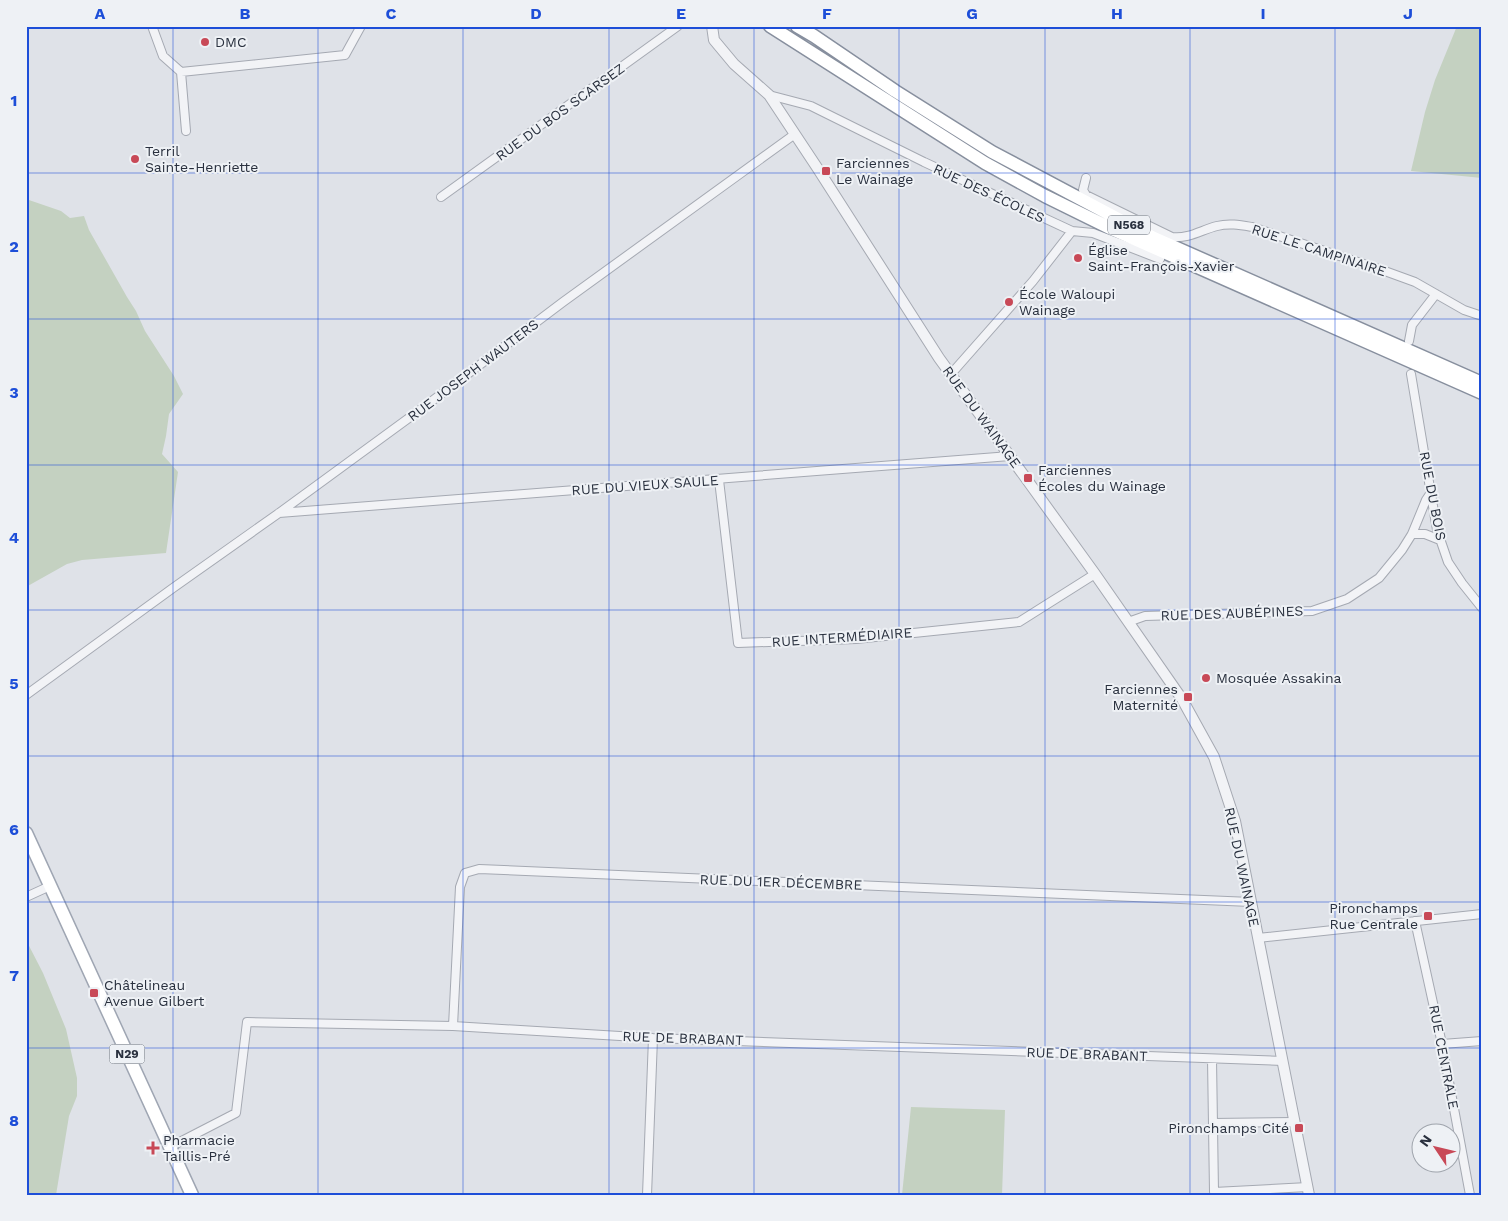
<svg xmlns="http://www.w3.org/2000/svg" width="1508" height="1221" viewBox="0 0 1508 1221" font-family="'Work Sans',sans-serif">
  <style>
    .green { fill: #c4d1c1 }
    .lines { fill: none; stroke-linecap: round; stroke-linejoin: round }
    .minor-casing { stroke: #a5a9b2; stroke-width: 10 }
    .tertiary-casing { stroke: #a5a9b2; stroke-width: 12 }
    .primary-casing { stroke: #9fa6b3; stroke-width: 15 }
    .trunk-casing { stroke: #878f9e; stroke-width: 15 }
    .minor { stroke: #f2f3f6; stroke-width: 8 }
    .tertiary { stroke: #f2f3f6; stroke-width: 10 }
    .primary { stroke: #fff; stroke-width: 12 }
    .trunk { stroke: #fff; stroke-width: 12 }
    .grid { fill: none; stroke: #1d4ed8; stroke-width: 1; stroke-opacity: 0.55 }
    .poi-dot { fill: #c84957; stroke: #eef1f5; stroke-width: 2 }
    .labels { text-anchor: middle; stroke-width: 4; stroke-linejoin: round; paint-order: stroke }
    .shield { fill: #eef1f5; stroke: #646a75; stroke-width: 1 }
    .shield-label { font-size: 12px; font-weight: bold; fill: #29303e }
    .poi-label { font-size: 14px; fill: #29303e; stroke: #eef1f5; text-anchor: start }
    .street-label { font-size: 14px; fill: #29303e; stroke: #eef1f5 }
    .neatline { fill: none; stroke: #1d4ed8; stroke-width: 2 }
    .grid-label { font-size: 16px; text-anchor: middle; font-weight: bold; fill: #1d4ed8 }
  </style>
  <rect width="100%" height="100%" fill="#dfe2e8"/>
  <path class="green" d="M1457,26H1482V178L1411,171L1425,112L1435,80Z
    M26,199L61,211L70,218L84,216L89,230L127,297L136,311L145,331L174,376L183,394L169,414L166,436L162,454L178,472L166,553L82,560L67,564L26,587Z
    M26,940L43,973L66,1029L77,1078V1096L69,1116L56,1195H26Z
    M911,1107L1005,1110L1002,1195H902Z"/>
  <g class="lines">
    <defs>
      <path id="minor" d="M152,26L163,56L181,72L186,131
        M181,72L345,55L361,26
        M769,95L811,106L924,162L1072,231L1093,233L1160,259
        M1086,178L1083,190L1086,195L1172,237C1189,239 1201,230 1217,226C1229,223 1240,225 1252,227L1382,270L1415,282L1464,310L1482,316
        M441,197L678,26
        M1409,341L1412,325L1436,294
        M951,374L1033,281L1072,231
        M1411,374L1437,530L1448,562L1462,583L1482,608
        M719,480L738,643L856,639L1019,622L1095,574
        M279,513L1010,456
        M1412,534H1425L1440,540
        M1128,622L1145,616L1312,611L1347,599L1379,578L1402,550L1412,534L1426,500L1430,494
        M26,695L173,588L279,513L428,404L563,302L795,134
        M26,897L50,886
        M1415,921L1442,1044L1470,1195
        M1258,938L1482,914
        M453,1026L460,887L465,873L479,869L1251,902
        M1442,1044L1482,1041
        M1212,1059L1214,1192L1308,1187
        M1213,1123L1295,1122
        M170,1147L236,1113L247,1022L453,1026L653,1038L1283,1061
        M647,1195L653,1038"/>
      <path id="tertiary" d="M712,26L714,40L734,64L769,95L818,169L939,358L1095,574L1182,699L1214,757L1235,821L1309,1195"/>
      <path id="primary" d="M26,833L192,1195"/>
      <path id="trunk" d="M770,26L985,163L1045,196L1114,230L1482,393
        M797,26L814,36L895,91L992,152L1154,238L1482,383"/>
    </defs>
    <use href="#minor" class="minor-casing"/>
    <use href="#tertiary" class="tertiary-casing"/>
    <use href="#primary" class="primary-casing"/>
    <use href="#trunk" class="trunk-casing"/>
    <use href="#minor" class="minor"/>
    <use href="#tertiary" class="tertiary"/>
    <use href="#primary" class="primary"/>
    <use href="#trunk" class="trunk"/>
  </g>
  <path class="grid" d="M173,26V1195M318,26V1195M463,26V1195M609,26V1195M754,26V1195M899,26V1195M1045,26V1195M1190,26V1195M1335,26V1195M26,173H1482M26,319H1482M26,465H1482M26,610H1482M26,756H1482M26,902H1482M26,1048H1482"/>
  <g class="poi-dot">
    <circle cx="205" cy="42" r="5"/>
    <circle cx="135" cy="159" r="5"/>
    <rect x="821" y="166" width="10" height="10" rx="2.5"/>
    <circle cx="1078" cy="258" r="5"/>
    <circle cx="1009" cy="302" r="5"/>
    <rect x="1023" y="473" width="10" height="10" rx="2.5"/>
    <circle cx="1206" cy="678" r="5"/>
    <rect x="1183" y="692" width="10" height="10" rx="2.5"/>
    <rect x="1423" y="911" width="10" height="10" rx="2.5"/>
    <rect x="89" y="988" width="10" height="10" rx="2.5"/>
    <rect x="1294" y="1123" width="10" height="10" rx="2.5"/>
    <path d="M150.5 1140.5h5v5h5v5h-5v5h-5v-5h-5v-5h5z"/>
  </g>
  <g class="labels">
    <g class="shield">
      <rect x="1108" y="215.5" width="42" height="19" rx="4"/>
      <rect x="109.5" y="1044.5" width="35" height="19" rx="4"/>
    </g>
    <g class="shield-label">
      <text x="1129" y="229">N568</text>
      <text x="127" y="1058">N29</text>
    </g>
    <g class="poi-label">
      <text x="215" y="47">DMC</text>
      <text x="145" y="156">Terril<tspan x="145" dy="16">Sainte-Henriette</tspan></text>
      <text x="836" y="168">Farciennes<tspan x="836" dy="16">Le Wainage</tspan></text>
      <text x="1088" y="255">Église<tspan x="1088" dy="16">Saint-François-Xavier</tspan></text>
      <text x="1019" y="299">École Waloupi<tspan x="1019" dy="16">Wainage</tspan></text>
      <text x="1038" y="475">Farciennes<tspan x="1038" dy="16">Écoles du Wainage</tspan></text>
      <text x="1216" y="683">Mosquée Assakina</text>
      <text x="1178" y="694" text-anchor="end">Farciennes<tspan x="1178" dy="16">Maternité</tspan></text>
      <text x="1418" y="913" text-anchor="end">Pironchamps<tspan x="1418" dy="16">Rue Centrale</tspan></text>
      <text x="104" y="990">Châtelineau<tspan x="104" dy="16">Avenue Gilbert</tspan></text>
      <text x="1289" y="1133" text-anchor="end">Pironchamps Cité</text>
      <text x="163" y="1145">Pharmacie<tspan x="163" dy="16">Taillis-Pré</tspan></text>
    </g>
    <g class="street-label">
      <text transform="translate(560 112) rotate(-36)" y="5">RUE DU BOS SCARSEZ</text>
      <text transform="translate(989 193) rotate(25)" y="5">RUE DES ÉCOLES</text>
      <text transform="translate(1319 250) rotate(18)" y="5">RUE LE CAMPINAIRE</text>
      <text transform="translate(473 370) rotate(-37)" y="5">RUE JOSEPH WAUTERS</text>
      <text transform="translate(982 417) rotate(54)" y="5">RUE DU WAINAGE</text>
      <text transform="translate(645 485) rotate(-4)" y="5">RUE DU VIEUX SAULE</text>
      <text transform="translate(1433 496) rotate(79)" y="5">RUE DU BOIS</text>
      <text transform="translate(1232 613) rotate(-2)" y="5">RUE DES AUBÉPINES</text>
      <text transform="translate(842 637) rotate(-4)" y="5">RUE INTERMÉDIAIRE</text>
      <text transform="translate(1242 867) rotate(78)" y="5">RUE DU WAINAGE</text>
      <text transform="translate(781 882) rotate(2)" y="5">RUE DU 1ER DÉCEMBRE</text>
      <text transform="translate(683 1038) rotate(2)" y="5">RUE DE BRABANT</text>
      <text transform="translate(1087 1054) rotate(2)" y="5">RUE DE BRABANT</text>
      <text transform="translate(1444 1057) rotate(79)" y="5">RUE CENTRALE</text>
    </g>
  </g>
  <rect width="1508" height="1221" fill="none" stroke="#eef1f5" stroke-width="55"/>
  <g transform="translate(1436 1148) rotate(305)"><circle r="24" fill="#eef1f5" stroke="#9fa4ac"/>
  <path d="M0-4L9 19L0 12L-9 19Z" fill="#c84957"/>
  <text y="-8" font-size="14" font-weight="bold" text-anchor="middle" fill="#29303e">N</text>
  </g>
  <rect x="28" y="28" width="1452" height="1166" class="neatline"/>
  <g class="grid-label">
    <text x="100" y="19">A</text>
    <text x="245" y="19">B</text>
    <text x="391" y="19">C</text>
    <text x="536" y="19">D</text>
    <text x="681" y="19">E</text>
    <text x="827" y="19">F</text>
    <text x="972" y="19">G</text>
    <text x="1117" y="19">H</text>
    <text x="1263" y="19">I</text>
    <text x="1408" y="19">J</text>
    <text x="14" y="106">1</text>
    <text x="14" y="252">2</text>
    <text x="14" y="398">3</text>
    <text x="14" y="543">4</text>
    <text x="14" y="689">5</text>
    <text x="14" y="835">6</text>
    <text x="14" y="981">7</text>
    <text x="14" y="1126">8</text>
  </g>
</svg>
